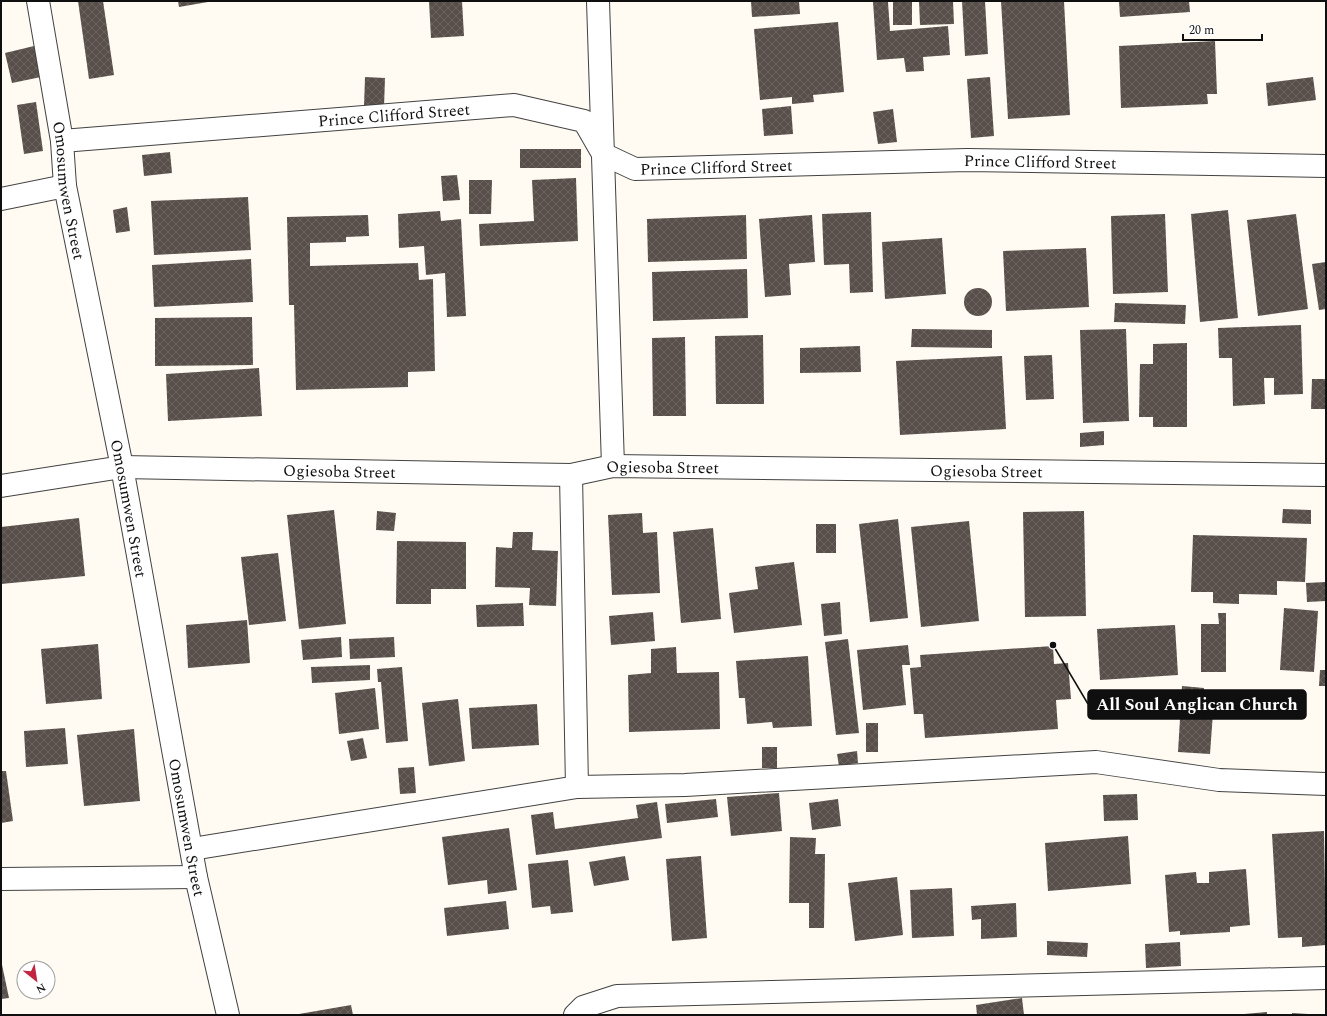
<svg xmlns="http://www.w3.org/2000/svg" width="1327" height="1016" viewBox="0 0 1327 1016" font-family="Spectral,serif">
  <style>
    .building { fill: url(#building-cross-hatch) }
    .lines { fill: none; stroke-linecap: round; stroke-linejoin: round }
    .minor-casing { stroke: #424242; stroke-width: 24 }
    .minor { stroke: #fff; stroke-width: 22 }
    .labels { text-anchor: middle; stroke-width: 4; stroke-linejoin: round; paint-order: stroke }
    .street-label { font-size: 16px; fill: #0f0f0f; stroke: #fff }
    .leader { fill: none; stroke: #0f0f0f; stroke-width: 1.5 }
    .callout-dot { fill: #0f0f0f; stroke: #fff; stroke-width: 1.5 }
    .callout { fill: #0f0f0f; stroke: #0f0f0f; stroke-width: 1.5 }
    .callout-label { font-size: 17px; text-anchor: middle; font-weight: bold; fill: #fff }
  </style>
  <defs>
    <pattern id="building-cross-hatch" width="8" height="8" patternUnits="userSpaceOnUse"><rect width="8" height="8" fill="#584f4b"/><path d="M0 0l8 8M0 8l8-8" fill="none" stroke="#6b6461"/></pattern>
  </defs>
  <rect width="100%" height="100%" fill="#fffbf2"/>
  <path class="building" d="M78,1H103L114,75L89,79Z
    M178,1H208V2L179,7Z
    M429,1H462L464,36L431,38Z
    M751,1H799L800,14L752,17Z
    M893,1H912V25H893Z
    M919,1H953L954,24L920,25Z
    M962,1H985L988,54L965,56Z
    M1001,1H1064L1070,115L1008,119Z
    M1119,1H1189L1190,12L1120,17Z
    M873,2H888L890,31L948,26L950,55L923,57L924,71L906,72L904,58L877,60Z
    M838,22L844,92L813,95L814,102L792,104V97L760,100L754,29Z
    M1215,41L1217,94H1207L1208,104L1121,108L1119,46Z
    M34,46L41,77L12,83L5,53Z
    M365,77L385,78L384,107L364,106Z
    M990,77L994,136L971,138L967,79Z
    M1313,77L1316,100L1268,106L1266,83Z
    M36,102L43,151L24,154L17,105Z
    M791,106L793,134L764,136L762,109Z
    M893,109L897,142L878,144L873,112Z
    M520,149H581V168H520Z
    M170,152L172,173L144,176L142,155Z
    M457,175L460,200L443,201L441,176Z
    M576,178L578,241L480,246L479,224L534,221L532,180Z
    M469,180H492L491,214H469Z
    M248,197L251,250L154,255L151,201Z
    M127,207L130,231L116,233L113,210Z
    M1228,210L1238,318L1200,322L1191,214Z
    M440,211L441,221L461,219L466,316L447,317L445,273L426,275L424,246L399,248L398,214Z
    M871,212L873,292L850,293L849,264L824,265L822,214Z
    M1165,214L1168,292L1113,294L1111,216Z
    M1296,214L1308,309L1258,316L1247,220Z
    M368,215L369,236L346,237V242L310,243V266L418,263L419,280L433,279L435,371L408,372V387L296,390L294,305H289L287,217Z
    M746,215L747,259L648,262L647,219Z
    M812,215L815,262L789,264L791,295L765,297L759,219Z
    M942,238L946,294L885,299L882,242Z
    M1086,248L1089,307L1006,311L1003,251Z
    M251,259L253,302L154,307L152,265Z
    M1326,262V309L1319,310L1312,264Z
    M747,269L748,318L653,321L652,272Z
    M964 302a14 14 0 1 1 28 0a14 14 0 1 1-28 0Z
    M1115,303L1186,305L1185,324L1114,322Z
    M252,317L253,365L155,366V318Z
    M1301,325L1303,394L1274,395V378H1264L1265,404L1233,406L1232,358H1219L1218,328Z
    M912,329L992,330V348L911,347Z
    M1126,329L1129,421L1083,423L1080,330Z
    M763,335L764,404H716L715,336Z
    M685,337L686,416H653L652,338Z
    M1187,343V427H1153V417H1139L1140,364H1153V344Z
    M860,346L861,372L800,373V348Z
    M1052,355L1054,399L1026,400L1024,356Z
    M1002,356L1006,429L900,435L896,361Z
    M259,368L262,416L168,421L166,374Z
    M1312,379H1326V409H1311Z
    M1104,431V445L1080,447V433Z
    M1283,509L1311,510V524L1282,523Z
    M334,510L346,624L299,629L287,515Z
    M377,511L396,513L394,531L376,530Z
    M1084,511L1086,616L1025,617L1023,512Z
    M642,513L643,533L657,532L660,593L612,595L608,515Z
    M79,518L85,576L1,584V527Z
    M898,519L908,618L870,622L859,524Z
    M969,521L979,621L921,627L911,527Z
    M816,524H836V553H816Z
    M713,528L721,619L681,623L673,532Z
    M513,532H533L532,550L558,551L556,606L529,605L530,588L495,587L496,547L512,548Z
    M1193,535L1307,538L1305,582L1277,581V595L1239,594V604L1213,603V592H1191Z
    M397,541L466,542V589H431V604H396Z
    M278,553L286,621L249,625L241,557Z
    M794,562L802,625L734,633L729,593L758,589L755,567Z
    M1326,582V601L1307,602L1306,583Z
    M840,602L842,634L824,636L821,604Z
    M523,603L524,626L477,627L476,605Z
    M1284,608L1318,611L1314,672L1280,670Z
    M653,612L655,641L611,645L609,616Z
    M1218,613H1226V672H1201V624H1219Z
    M247,620L250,663L188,668L186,625Z
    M1175,625L1178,675L1100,680L1097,629Z
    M341,637L342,657L303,660L301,640Z
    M394,637L395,657L350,659L349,639Z
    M848,639L859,733L836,735L825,642Z
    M98,644L102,699L46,704L41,649Z
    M908,645L910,665H902L906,705L863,710L857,650Z
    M1053,646L1054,664L1068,663L1071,699L1056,700L1058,729L925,738L923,714H914L910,668L921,667L920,655Z
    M676,647L677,673L719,672L720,729L629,732L628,675L651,673V649Z
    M808,656L812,726L773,728L772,722L747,724L745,698H739L736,661Z
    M370,665V680L312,683L311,667Z
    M402,667L408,741L386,743L381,682H378L377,669Z
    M1320,670H1326V686H1319Z
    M1182,686L1204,688L1203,698L1214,699L1210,754L1178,752Z
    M375,688L379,729L339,734L335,693Z
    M458,699L465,761L429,766L422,703Z
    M537,704L539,745L472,749L469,708Z
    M866,723H878V752H866Z
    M65,728L68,764L26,767L24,731Z
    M134,729L140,801L84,806L77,735Z
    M363,738L367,758L351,761L347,741Z
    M762,747H777V768H762Z
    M857,751L858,763L839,766L837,754Z
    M414,767L416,793L400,794L398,768Z
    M1,771H6L13,821L1,823Z
    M779,793L782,831L731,836L727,797Z
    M1137,794L1138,820L1104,821L1103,795Z
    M716,799L718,817L667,823L665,804Z
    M838,799L841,826L812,830L809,803Z
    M657,802L662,838L536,855L531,815L553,812L555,829L638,818L636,805Z
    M509,828L517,890L488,894L487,880L448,885L442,837Z
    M1324,831L1326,945L1302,947V937L1278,938L1272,834Z
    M1128,836L1131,884L1048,891L1045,843Z
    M790,837L816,838L815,854H825L824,928H809V903H789Z
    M625,856L629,880L594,886L589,862Z
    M701,856L707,938L672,941L666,859Z
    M568,860L573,912L551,914L550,906L532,908L528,864Z
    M1246,869L1250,925L1230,927V932L1180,935V931L1169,932L1165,875L1196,872L1197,883H1209V872Z
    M897,877L903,935L855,941L848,883Z
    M952,888L954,936L912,938L910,890Z
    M506,901L509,929L447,936L444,908Z
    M1016,903L1017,937L981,939V919L972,920L971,906Z
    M1047,941L1088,943L1087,957L1047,955Z
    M1180,942L1181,966L1146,968L1145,944Z
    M1,960L9,998L1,999Z
    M1022,998L1024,1015H977L976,1005Z
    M351,1005L353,1015H299V1014Z
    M1267,1012V1015H1244V1014Z
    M1292,1013L1308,1014V1015H1292Z"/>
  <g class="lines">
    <defs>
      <g id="minor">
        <path id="s1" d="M38,1L62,141L65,186L122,467L196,877L228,1015"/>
        <path d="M598,1L613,466"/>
        <path id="s2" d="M62,141L514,105L584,121L603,154L635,169L967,160L1326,166"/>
        <path d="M1,199L65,186"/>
        <path d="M571,475L577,787"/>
        <path id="s3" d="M1,486L122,467L571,475L613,466L1326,475"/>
        <path d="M192,849L577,787L685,785L1096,762L1219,780L1326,784"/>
        <path d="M1,879L196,877"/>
        <path d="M575,1015L583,1007L617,996L1326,978"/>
      </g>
    </defs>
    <use href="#minor" class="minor-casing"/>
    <use href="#minor" class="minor"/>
  </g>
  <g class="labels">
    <g class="street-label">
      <text dy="6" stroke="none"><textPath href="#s2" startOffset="333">Prince Clifford Street</textPath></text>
      <text dy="6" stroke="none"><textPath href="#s2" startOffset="1004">Prince Clifford Street</textPath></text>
      <text dy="6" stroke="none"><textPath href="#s2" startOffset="680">Prince Clifford Street</textPath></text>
      <text dy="6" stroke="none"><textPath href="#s1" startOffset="192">Omosumwen Street</textPath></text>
      <text dy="6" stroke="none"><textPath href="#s3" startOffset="664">Ogiesoba Street</textPath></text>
      <text dy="6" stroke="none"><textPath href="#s3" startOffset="340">Ogiesoba Street</textPath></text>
      <text dy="6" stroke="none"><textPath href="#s3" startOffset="988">Ogiesoba Street</textPath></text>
      <text dy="6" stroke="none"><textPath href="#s1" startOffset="516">Omosumwen Street</textPath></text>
      <text dy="6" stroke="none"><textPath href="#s1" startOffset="840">Omosumwen Street</textPath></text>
    </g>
  </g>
  <path class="leader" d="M1053 645L1088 704"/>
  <circle class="callout-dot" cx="1053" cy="645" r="4"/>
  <rect class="callout" x="1088" y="690" width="218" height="29" rx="4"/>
  <g class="callout-label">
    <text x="1197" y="710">All Soul Anglican Church</text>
  </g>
  <rect width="1327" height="1016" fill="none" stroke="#0f0f0f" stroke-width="4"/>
  <g transform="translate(36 980) rotate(150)"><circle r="19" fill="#ffffff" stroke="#9f9f9f"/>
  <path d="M0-3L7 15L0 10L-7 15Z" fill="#c2253f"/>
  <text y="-6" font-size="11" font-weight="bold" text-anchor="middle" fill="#0f0f0f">N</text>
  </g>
  <path d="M1183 34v6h79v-6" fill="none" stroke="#0f0f0f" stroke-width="2"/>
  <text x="1189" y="34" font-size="12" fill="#0f0f0f" stroke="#ffffff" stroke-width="3" paint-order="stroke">20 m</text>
</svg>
